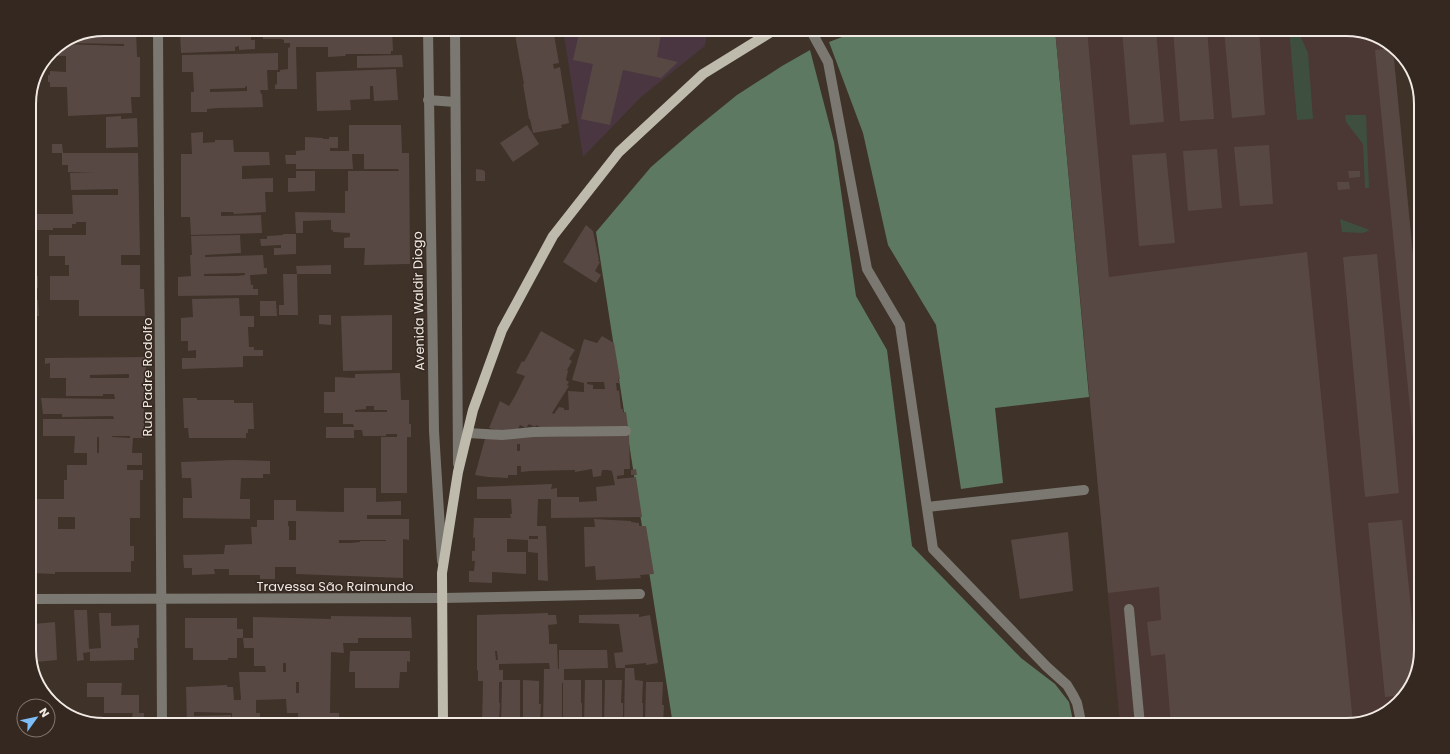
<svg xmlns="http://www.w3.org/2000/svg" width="1450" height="754" viewBox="0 0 1450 754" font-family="Poppins,sans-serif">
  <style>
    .commercial { fill: #4b3734 }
    .education { fill: #493640 }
    .green { fill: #3e4f40 }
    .forest { fill: #5e7961 }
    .building { fill: #584844; fill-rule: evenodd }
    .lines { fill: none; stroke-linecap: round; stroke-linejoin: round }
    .minor { stroke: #7a7871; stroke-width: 10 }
    .major { stroke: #bebaac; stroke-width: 10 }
    .labels { text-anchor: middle; stroke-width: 3; stroke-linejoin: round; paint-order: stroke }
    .street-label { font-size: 13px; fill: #f2eae4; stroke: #342820 }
    .rim { fill: none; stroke: #f2eae4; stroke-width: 2 }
  </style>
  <rect width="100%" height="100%" fill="#3e3229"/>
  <path class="commercial" d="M1055,29H1336L1379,37L1393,49L1421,338V650L1413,683L1387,712L1346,725H1120Z"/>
  <path class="education" d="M563,29H708L705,46L641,97L583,157Z"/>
  <path class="green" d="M1289,29H1297L1308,53L1313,119L1297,120Z
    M1345,115H1366L1369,188H1365L1363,144L1346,122Z
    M1340,219L1370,230L1363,233L1342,232Z"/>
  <path class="forest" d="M863,29H1055L1089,397L995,408L1003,483L961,489L936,325L888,245L863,133L829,42Z
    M810,50L834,142L856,296L887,350L912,546L1021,658L1055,684L1069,702L1074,725H673L596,232L651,167L695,129L737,95L782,66Z"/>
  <path class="building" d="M104,29H136L137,57H140V97H131L132,113L68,116L67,87H50V82H48V75H50V71L66,72V56H58V46L61,44L124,46V44L63,43L76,35Z
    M190,29H209L210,32H215V29H255V30H251V40H255V49L239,50V46L235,47V51L181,53L180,33H190Z
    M281,29H392L393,51H391V54H346L345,56L328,57V47H296L297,89H275V85L277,84V72H280V70L288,69V48L290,47V43H284V40L281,39H263V30Z
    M514,29H553L559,63L553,64L554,69L560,67L569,123L561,125L562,128L533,133L530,119H529L523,84H524Z
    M580,29H662L657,57L678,62L661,78L623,70L610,125L581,119L593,64L573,60Z
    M1055,29H1087L1109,277L1307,252L1353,723L1346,725H1171L1165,654L1151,656L1147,622L1161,620L1159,587L1108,593Z
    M1173,29H1207L1214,119L1180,121Z
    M1224,29H1259L1265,115L1232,118Z
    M1156,30L1164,122L1130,125L1122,31Z
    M1391,48L1393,49L1421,338V511H1420L1375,50Z
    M278,53V70H267L268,90H260L261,94H262L263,107L217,108L207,109V112H191V92H194L193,72H182V55ZM247,86V91L210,92V89L245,88V87Z
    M402,55L403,67L357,68V56Z
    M396,69L398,100L374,101L373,86H370V99L350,100L351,110L317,111L316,72Z
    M121,116V119L137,118L138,147L106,148V117Z
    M349,125H401L402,153H409L410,264L364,265L365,248H344V238L350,237V233L333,232V230H331V220L303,221V233H296L295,212L345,213V191H348V171H399L398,169H364V154H352L353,169H296V164H286L285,155H296V151L305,150V137L323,138V139H329V137H338V148H330V151H349Z
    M527,125L539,144L513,162L500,143Z
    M203,132V143L215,142V140H233L234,152H269L270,165L242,166V179L273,178V192H265L266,212L234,214L233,212H221V216L261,215L262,233L191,235L190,217H181V154H192L191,133Z
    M52,144H62L63,153H138L140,255H121V265H140V289H144L145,316H79V300H50V276H69V265H65V256H49V235H86V222H76V224H72V228H53V230H35V214H127H73L72,195H118V189L71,190L70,173H95L68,172V165H62V153H52Z
    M1269,145L1273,204L1240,206L1234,147Z
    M1217,149L1222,208L1188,211L1183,151Z
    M1166,153L1175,243L1139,246L1132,155Z
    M1415,153H1421V189H1418Z
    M476,169L483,170L485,172V181H476Z
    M296,171H315V191L288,192V178H296Z
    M1348,171H1360V177L1349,178Z
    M1337,182H1349L1350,189L1338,190Z
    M586,225L593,231L599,260L598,261L600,262L595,271L601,275L596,283L563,262Z
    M283,234H296V254L274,255V248H281V245L261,246L260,239H267V236L283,235Z
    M240,235L241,253L205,255V257L263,255L264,268H267V274L250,275L251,285H253V289H258V295L178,296V277L191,276L190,255H192L191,236ZM245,273V275L237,276H204V274Z
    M1377,254L1399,493L1365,497L1343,257Z
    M331,265V274H297L296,266Z
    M283,274H297L298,315H279V305H284Z
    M29,276H38V288H34V300H38L39,316H29Z
    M239,298L240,316H254V327H248L249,347H254V350H263V356H243V367L182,369V358H196V350L188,351V341H181V318L193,317L192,299Z
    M260,301H276L277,316H260Z
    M319,315H331V325L319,324Z
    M392,315V370L343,371L341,316Z
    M541,331L575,350L569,359L572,361L567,370L568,371L566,380L569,382L567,385L569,386L552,413L554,414L559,407L564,408V410H569L568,391L584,392V383L572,380L584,339L597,343L602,336L614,343L620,379H618L619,383H616L617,391L619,390L621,409H623V412H626L628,427L540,430V427L536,425L535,427L529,424L526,428L520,425L518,429L500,431L489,428L500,401L509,406L515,396L525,376L516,373L522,361L524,362ZM587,382H604L605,389H593V385L587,384Z
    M146,357V378H144V438H133L132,453H142V465H127V470H143V480H140V518H130V546H134V561H131V572H55V574L31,573V575H29V520L32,521L33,517V499H64V480H67V465H87V453H74L75,436H43V419H114L113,416L62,417V414H43L41,398L115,399L114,394H103V396H66V378H50V363L45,364V358ZM129,374V378H90V375ZM112,436H130V438L112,437ZM97,437H99V453H97ZM58,517H75V529H58Z
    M400,373L401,400H409V424H411V437H407V493H381V437H397V434H386V436H363L362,430H354V438H326V427H354L353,424H343V413H324V392H335V377L355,378V374ZM366,406H374V410H387V412H355V410L366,409Z
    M183,398H197V400H234V403H253L254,429H248V433H246V438H189L188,428H184Z
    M486,435L541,437L629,435L630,469H624V475L617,476V479L636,477L642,517L551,518V499H538L537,526H546L548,581L538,580V553L528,552V540L507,539V552H526V574L492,572V583L469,582V571H474L475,561H472V551H475V537L473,538L474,518H511L510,514H512L511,499H477V487L552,484L551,489L557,488V497H579V502L597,501L596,487L615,485L612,471L608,470H602L601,476L593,477L592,469L575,472V470L531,471L521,472V466H517V475H508V478L488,477L475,475ZM517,444H520V451H517ZM529,536H538V539H529Z
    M234,460L270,461V474H263V478H241L240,499H250V519L183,518V498H192L191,478H182L181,462Z
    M636,469L637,475H631V470Z
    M344,488H376V502L401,501V515H367V519H409V540L403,539V578L296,574V567H275V579H260V575H229V569H214L215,574L192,575V568H184L183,555L224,554L225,545L252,544L251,527H257V520H274V500H296V511L344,512ZM288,521H296V540H289V526H288ZM339,540H386V541H360V542L350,543H339Z
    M594,519L631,521V522L639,523V526H646L654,574L640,575L641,578L596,580L595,566L585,567L584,527H595Z
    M1402,520L1417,668L1413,683L1403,695L1385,697L1368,523Z
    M1068,532L1073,591L1020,599L1011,540Z
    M74,610H87L89,649L101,648L99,613H111V626L139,625V638H137L138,648H134V660L90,661V652L83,653L84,660L77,661Z
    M548,613V615H556L557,624L548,625L549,635V644H557L558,669H559V650H607L608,668L564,669V680H581V703H582V722H580V725H563V683H562V721H560V725H543L544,669H550L549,663L499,664V670H503V680H520V721L518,722V725H501L502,682H499V703H500L499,721H498V725H482L483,681H478V671L477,670V615ZM495,651H497L498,660H496Z
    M639,614V617L650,615L658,663L646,665V663L625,665V668H634L635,680L643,681L642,703H643V723H641V725H624L625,668H616L614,653L623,652L619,624L579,623V615Z
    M331,616L411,617L412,638H358V643H343L344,653L331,652L330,713H339V725H298V713H287L286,699L256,700V713H260V725H232V713L194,712V716L231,715V725H187L186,687L227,685V687H233L234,700H241L239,672H266L265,666H254V648H244L243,638H237V658H228V660H193V648H185V618H237V629H243V638H253V617L331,619ZM283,663H286V672H283ZM296,682H299V693H296Z
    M55,622L57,660L36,662L34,624Z
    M350,651H410V662L407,661V672H400L399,688H355V672H349Z
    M523,680L539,681V704H541L540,722H539V725H523Z
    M585,680H602V722H601V725H584Z
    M605,680H622L621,703H623V722H621V725H604Z
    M646,682H663L662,705H664L663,723H662L661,725H645Z
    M87,683H122L121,695H139V713H144V725H104L75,718L132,717L133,713H104V697H87Z
    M356,717L415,718V725H347V719H356Z
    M262,718H273V725H262Z"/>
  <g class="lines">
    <path class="minor" d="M158,29L162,725
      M428,29L434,431L442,561
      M455,29L458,464
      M810,29L828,62L867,269L900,325L933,549L1047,667L1067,685L1073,695L1077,703L1080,717V725
      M428,100L455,102
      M468,433L502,435L533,432L626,431
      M927,507L1084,490
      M29,599L442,598L640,594
      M1129,609L1140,725"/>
    <path class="major" d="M443,725L442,573L458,472L473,410L502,330L553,236L619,152L703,74L776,29"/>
  </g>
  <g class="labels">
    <g class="street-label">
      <text transform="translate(418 301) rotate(-91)" y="5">Avenida Waldir Diogo</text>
      <text transform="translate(147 377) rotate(-90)" y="5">Rua Padre Rodolfo</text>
      <text x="335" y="591">Travessa São Raimundo</text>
    </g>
  </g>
  <path d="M0 0H1450V754H0ZM104 36H1346A68 68 0 0 1 1414 104V650A68 68 0 0 1 1346 718H104A68 68 0 0 1 36 650V104A68 68 0 0 1 104 36Z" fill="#342820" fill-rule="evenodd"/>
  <path class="rim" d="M104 36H1346A68 68 0 0 1 1414 104V650A68 68 0 0 1 1346 718H104A68 68 0 0 1 36 650V104A68 68 0 0 1 104 36Z"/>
  <g transform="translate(36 718) rotate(57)"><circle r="19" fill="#342820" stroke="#80766e"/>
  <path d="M0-3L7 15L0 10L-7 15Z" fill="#7dbef9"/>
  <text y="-6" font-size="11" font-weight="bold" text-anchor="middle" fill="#f2eae4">N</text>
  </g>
</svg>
